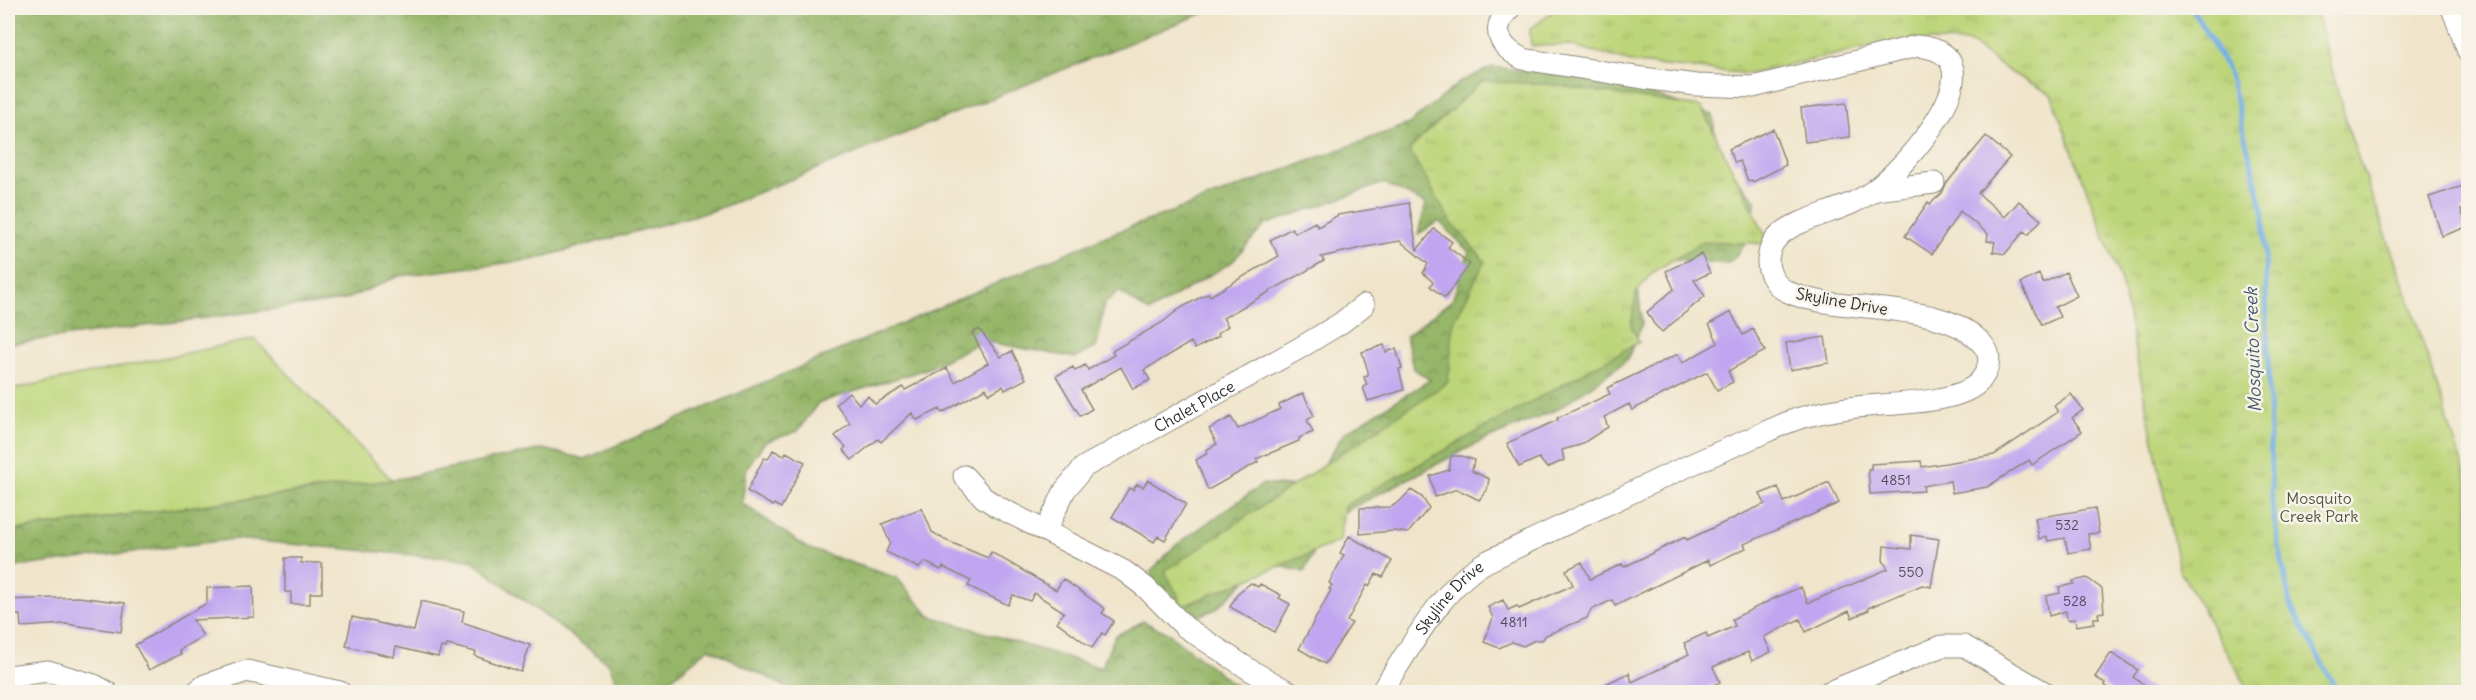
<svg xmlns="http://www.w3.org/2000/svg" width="2476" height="700" viewBox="0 0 2476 700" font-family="Delius,sans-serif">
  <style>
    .green { fill: #bdd579; stroke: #748052; stroke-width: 1.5 }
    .forest { fill: url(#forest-crowns); stroke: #60704a; stroke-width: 1.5 }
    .park { fill: url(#park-tufts); stroke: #748052; stroke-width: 1.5 }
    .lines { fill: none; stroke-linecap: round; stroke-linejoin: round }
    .stream { stroke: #72aee4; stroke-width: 5 }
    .building { fill: #c0a6f0 }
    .minor-casing { stroke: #8e887b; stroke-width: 23 }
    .minor { stroke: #fff; stroke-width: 21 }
    .labels { text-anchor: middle; stroke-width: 5; stroke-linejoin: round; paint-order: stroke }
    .number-label { font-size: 14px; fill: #504a5c }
    .street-label { font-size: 16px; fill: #2b2b2b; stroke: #f7f3e8 }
    .park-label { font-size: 16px; fill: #50563e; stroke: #f7f3e8 }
    .water-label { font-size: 18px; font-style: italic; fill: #44596c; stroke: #f7f3e8 }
  </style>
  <defs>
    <pattern id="forest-crowns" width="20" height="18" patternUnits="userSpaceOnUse" patternTransform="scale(1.5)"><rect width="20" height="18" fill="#96b669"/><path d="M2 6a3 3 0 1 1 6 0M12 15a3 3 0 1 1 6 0" fill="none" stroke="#7b9457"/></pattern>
    <pattern id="park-tufts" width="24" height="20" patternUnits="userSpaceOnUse" patternTransform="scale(1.5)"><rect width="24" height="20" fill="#bdd579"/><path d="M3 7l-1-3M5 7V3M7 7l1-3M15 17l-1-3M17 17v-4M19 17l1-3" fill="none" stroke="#a3b769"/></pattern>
  </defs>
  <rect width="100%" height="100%" fill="#f7f3e8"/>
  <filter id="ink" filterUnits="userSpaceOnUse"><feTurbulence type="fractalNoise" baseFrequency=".0167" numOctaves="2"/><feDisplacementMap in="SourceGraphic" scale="12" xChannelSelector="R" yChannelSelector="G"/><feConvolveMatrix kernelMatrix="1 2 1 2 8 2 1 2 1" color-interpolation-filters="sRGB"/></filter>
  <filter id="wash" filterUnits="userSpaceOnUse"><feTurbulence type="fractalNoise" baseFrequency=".008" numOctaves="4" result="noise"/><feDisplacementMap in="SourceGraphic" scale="24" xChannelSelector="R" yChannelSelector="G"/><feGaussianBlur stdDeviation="1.35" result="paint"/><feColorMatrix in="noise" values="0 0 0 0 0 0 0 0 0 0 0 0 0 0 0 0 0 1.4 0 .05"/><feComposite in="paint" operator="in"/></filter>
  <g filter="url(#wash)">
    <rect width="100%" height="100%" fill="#f0e5cb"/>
    <path class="green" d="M254,339L392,480L8,531V390Z"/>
    <path class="forest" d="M8,8H1216L715,210L531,260L399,276L344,300L8,344Z
      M1492,67L1548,73L1643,91L1713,115L1717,159L1756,200C1751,226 1749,247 1727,264L1662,258L1637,279L1642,324L1627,360L1558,409L1478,443L1330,519L1304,572L1265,562L1216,609L1196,617L1158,612L1151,571L1176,545L1263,484L1309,488L1344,433L1430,380L1413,368L1406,336L1452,300L1469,252L1439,221L1418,234L1426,204L1384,183L1265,225L1232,262L1149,312L1118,291L1104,305L1097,346L1076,358L982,341L929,368L818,403L798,431L765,442L747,467L742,503L807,548L897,578L930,616L1101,668L1115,636L1143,621L1168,633L1243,692H1191L1167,687L1162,692H796L709,648L655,692H620L609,664L470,560L234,539L8,568V531L392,480L543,449L585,459L1106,236L1409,124L1460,82Z"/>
    <path class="park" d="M1563,8H2315L2350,135L2408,296L2468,483V692H2250L2179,569L2121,281L2051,94L2010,72L1969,42L1900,40L1750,74L1635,63L1571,45L1531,46L1530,29L1554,11Z
      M1482,81L1545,84L1701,107L1770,244L1704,241L1653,272L1636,293L1631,326L1639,342L1344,506L1340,541L1183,606L1165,571L1448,382L1454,322L1485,261L1451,222L1409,150Z"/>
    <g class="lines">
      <path class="stream" d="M2192,8L2229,72L2264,214L2272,507L2290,605L2338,692"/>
    </g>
    <g id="blocks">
      <path class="building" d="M1846,103L1850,137L1805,142L1801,108Z
        M1773,129L1786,165L1753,182L1752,180L1748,181L1740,161L1735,163L1729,149Z
        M1986,136L2010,157L1978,193L2005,217L2019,201L2041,220L2028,235L2024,231L2005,254L1993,252L1995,242L1987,241L1988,234L1960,211L1932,254L1905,236L1928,202L1930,204L1942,193L1946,184Z
        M2469,184V207L2461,210L2467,227L2442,236L2429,197Z
        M1409,203L1417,250L1434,229L1452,242L1448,247L1470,264L1445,298L1430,286L1433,282L1423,273L1428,264L1400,241L1366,247L1321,257L1324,261L1223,318L1228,326L1217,334L1219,336L1195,349L1191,342L1144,370L1150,380L1133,389L1121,367L1081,390L1092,409L1080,416L1056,376L1073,367L1075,371L1085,365L1088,370L1114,355L1112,351L1163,322L1179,309L1208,293L1210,296L1279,256L1270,240L1292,228L1295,233L1315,222L1318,227L1338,215Z
        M1701,254L1710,273L1694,280L1705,296L1662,332L1654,324L1647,312L1674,289L1666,271Z
        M2066,272L2077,296L2055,307L2060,317L2042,325L2021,283L2039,274L2043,283Z
        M1731,312L1743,335L1753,329L1765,351L1728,371L1733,382L1717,390L1707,372L1632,410L1629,404L1604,417L1608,427L1580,445L1562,450L1564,460L1547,468L1539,458L1519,467L1507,443L1558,420L1557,418L1610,394L1607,388L1624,380L1678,354L1682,363L1718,343L1709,324Z
        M979,329L1001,357L1012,351L1026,379L1005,390L1003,386L989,394L986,388L942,413L940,409L917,420L912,413L881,442L878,439L852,460L843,450L846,447L835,436L850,423L836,404L849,392L859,404L868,396L875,404L903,387L905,390L947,368L955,382L988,363L972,333Z
        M1825,337L1829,363L1790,370L1786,343Z
        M1384,345L1386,352L1396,349L1402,368L1399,369L1404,390L1368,401L1363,387L1367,385L1364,377L1368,376V371L1362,352Z
        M1303,393L1314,416L1307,420L1313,432L1299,438V441L1256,459L1258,462L1208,490L1196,460L1208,453L1206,450L1217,444L1209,429L1231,417L1238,429L1280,409L1279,405Z
        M2071,394L2083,410L2072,418L2082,431L2032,465L2029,460L1987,487L1952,493L1950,481L1923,486L1924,491L1870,494L1868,469H1871V464L1921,461L1922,467L1994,455L2058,412L2054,406Z
        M773,450L784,456L786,452L805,462L781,508L774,504L773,506L747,491L764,458L768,459Z
        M1451,456H1462L1474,460L1472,471L1489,479L1487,490L1479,500L1457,489L1435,497L1430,476L1449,470Z
        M1148,480L1186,504L1165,540L1158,536L1154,542L1112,517L1129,488L1133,490L1137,484L1143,487Z
        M1829,482L1839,503L1744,544L1746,548L1710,565L1708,560L1615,606L1612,600L1591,610L1587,618L1546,635L1542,640H1535L1523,646L1512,642L1499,648L1484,642L1493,618L1488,607L1503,600L1508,610L1517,606L1519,609L1573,585L1566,570L1582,562L1590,579L1622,564L1624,567L1685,537L1687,540L1749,511L1765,504L1760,494L1778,487L1784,502Z
        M1411,490L1422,497L1429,508L1408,533L1394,531L1360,534V508L1391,507L1399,502Z
        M922,508L932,532L945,540L988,558L991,552L1056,590L1063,579L1105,609L1102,613L1114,621L1105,635L1102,633L1092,648L1057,622L1064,612L1034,593L1030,601L1013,595L1008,605L968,586L971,581L943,567L941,570L925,562L919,568L886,552L890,543L882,524Z
        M2095,508L2099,533L2088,534L2091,549L2068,553L2065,538L2048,541L2047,537L2039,539L2035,518Z
        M1911,535L1939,539L1931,587L1922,585L1868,608L1869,610L1852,618L1849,611L1806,632L1800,619L1764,637L1771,652L1752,661L1748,652L1713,667L1720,682L1705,689L1704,687L1692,693H1586L1629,673L1632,682L1672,663L1689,654L1684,643L1706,633L1708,638L1735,626L1732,619L1775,598L1801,587L1808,603L1888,569L1883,560L1884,546L1911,549Z
        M1349,536L1392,561L1383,577L1376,574L1369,586L1367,585L1347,621L1352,623L1325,664L1299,649L1331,590L1329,589L1332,585L1329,583L1344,555L1340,553Z
        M285,558H301V563H322V593H310V604H291V592H285Z
        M2087,578L2102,589L2104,612L2098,613L2099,618H2094V623L2076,626L2075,619L2067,620L2066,611L2049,616L2046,596L2060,593L2059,587L2074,584L2073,581Z
        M1251,583L1258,587L1260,584L1281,595L1279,598L1290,604L1275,632L1230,607L1238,593Z
        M253,586L254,617L193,620L203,636L179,650L181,654L149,670L135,645L207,603V588Z
        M78,597L125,603L121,632L66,624L21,627L20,615L8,616V600Z
        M421,601L464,611L462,622L530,645L521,672L475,656L476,652L447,645L446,648L441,647L438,657L396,647L394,657L346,646L352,617L414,631Z
        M2111,653L2138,670L2133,677L2156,693H2116L2104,685L2105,683L2095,677Z"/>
    </g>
  </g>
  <g filter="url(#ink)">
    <use href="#blocks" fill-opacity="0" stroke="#8e887b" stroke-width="1.5"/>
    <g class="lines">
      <defs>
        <g id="minor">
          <path d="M2452,8L2468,51"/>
          <path d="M1875,190L1934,183"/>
          <path d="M964,476L984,498L998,507L1124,571L1145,587L1185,627L1250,670L1289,692"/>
          <path id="s1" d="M1046,530L1065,490L1084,467L1298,349L1341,323L1364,305"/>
          <path d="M8,676L48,671L94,685L107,692"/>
          <path d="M196,692L205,685L247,671L340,692"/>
          <path id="s2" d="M1381,692C1410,650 1441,587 1486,562C1540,536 1594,511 1647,485C1682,468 1717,453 1752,438C1768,431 1784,423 1800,418C1818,413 1838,409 1857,407C1888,403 1957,405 1979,382C1988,372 1993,357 1984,346C1945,297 1841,316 1788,292C1774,286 1765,269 1769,254C1772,238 1785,229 1800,223C1825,212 1851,207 1873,191C1904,169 2008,54 1917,46L1753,87L1696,85L1643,78L1523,59C1499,47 1489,29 1510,8"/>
          <path d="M1829,692L1942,646H1964L2044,692"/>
        </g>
      </defs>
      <use href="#minor" class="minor-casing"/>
      <use href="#minor" class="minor"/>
    </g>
  </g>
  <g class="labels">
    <g class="number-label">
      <text x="1896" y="485">4851</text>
      <text x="2067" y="530">532</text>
      <text x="1911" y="577">550</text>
      <text x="2075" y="606">528</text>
      <text x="1514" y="627">4811</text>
    </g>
    <g class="street-label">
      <text transform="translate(1842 301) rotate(10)" y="6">Skyline Drive</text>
      <text dy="6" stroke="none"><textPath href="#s1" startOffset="200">Chalet Place</textPath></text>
      <text dy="6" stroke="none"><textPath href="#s2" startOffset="117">Skyline Drive</textPath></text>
    </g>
    <g class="park-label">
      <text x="2319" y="504">Mosquito<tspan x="2319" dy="18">Creek Park</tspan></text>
    </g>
    <g class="water-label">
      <text transform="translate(2253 350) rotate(-92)" y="6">Mosquito Creek</text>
    </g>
  </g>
  <rect width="2476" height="700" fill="none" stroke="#f7f3e8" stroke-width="30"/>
</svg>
